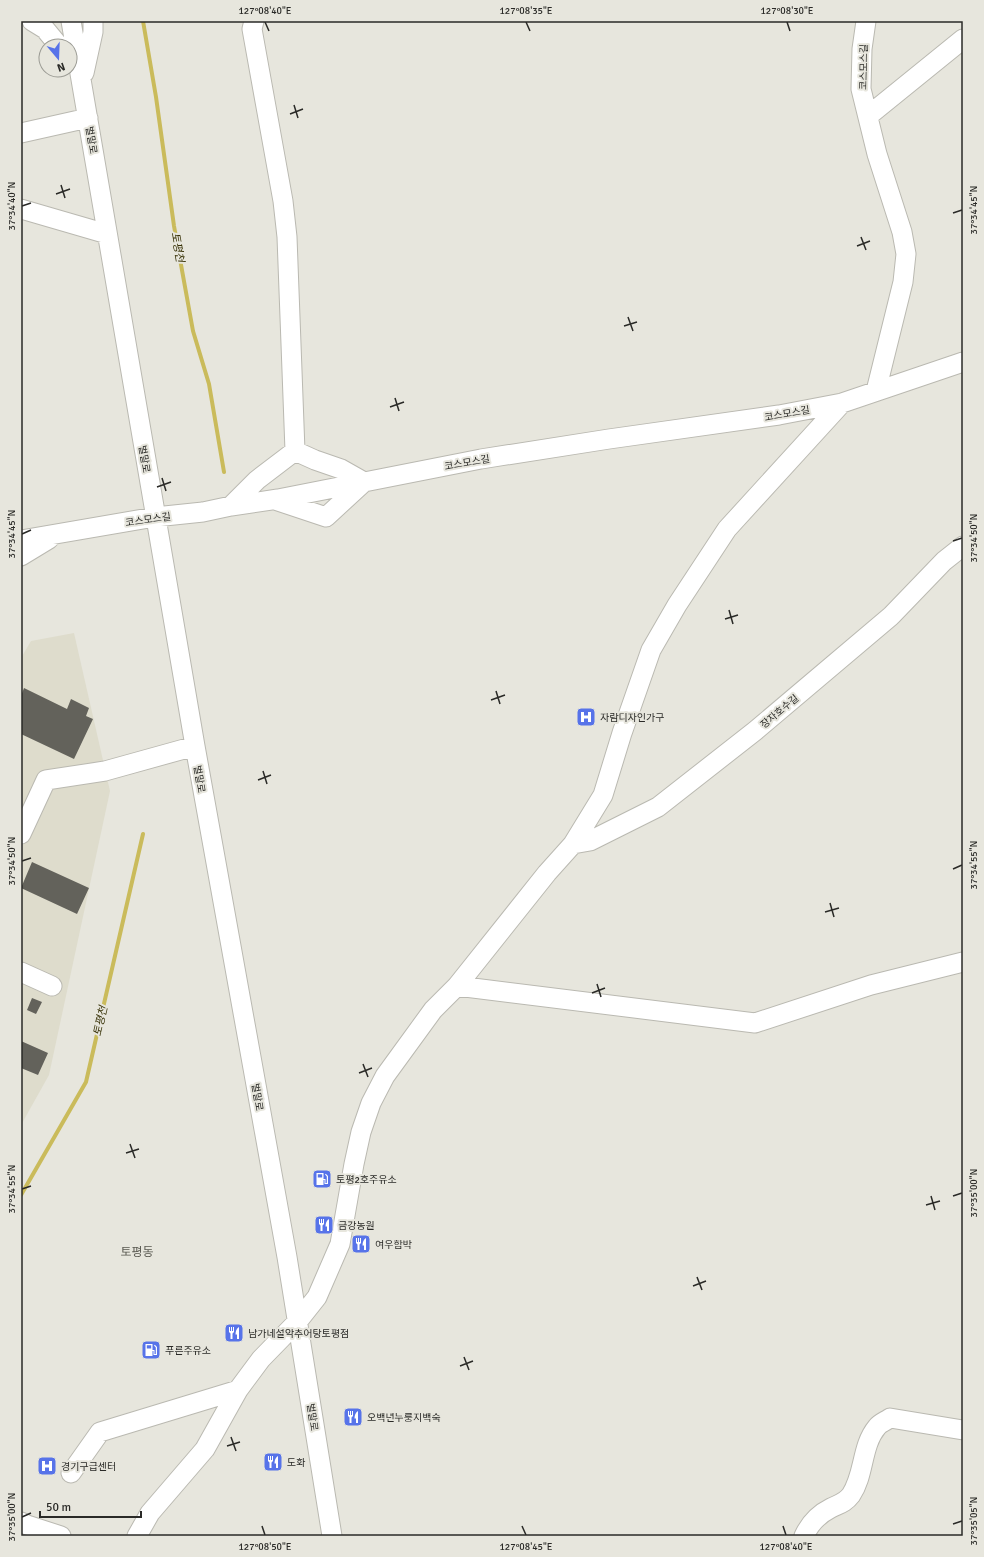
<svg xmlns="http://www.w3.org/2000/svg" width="984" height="1557" viewBox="0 0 984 1557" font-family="Signika,'Noto Sans KR',sans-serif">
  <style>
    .built { fill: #dedccc }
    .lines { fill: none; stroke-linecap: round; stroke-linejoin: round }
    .stream { stroke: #cabb5b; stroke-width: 4 }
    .building { fill: #63625b }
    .minor-casing { stroke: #bab9b1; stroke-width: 21 }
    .minor { stroke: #fff; stroke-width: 19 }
    .ticks { fill: none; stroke: #2a2a27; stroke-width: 1.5 }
    .labels { text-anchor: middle; stroke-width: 4; stroke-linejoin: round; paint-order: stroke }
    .street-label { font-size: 10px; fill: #2a2a27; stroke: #e7e6dd }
    .poi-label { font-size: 10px; fill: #2a2a27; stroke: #e7e6dd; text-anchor: start }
    .water-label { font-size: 11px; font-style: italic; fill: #383207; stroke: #e7e6dd }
    .quarter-label { font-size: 12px; fill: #595850; stroke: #e7e6dd }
    .neatline { fill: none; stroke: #2a2a27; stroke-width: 1.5 }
    .ticks-label { font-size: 10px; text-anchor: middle; fill: #2a2a27 }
  </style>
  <rect width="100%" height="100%" fill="#e7e6dd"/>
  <path class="built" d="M74,633L110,791L49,1075L21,1125V658L31,641Z"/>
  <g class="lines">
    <path class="stream" d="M143,21L156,97L174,226L193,331L209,384L224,472
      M21,1195L86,1082L143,834"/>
  </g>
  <path class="building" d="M24,688L67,709L71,699L89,708L86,716L93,719L74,759L21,734V696Z
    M32,862L89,888L77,914L21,888Z
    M32,998L42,1002L36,1014L27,1010Z
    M21,1041L48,1053L38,1075L21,1068Z"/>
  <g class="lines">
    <defs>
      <path id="minor" d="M32,21L45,29L59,46
        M71,21L195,746L287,1257L332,1536
        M254,21L252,29L283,201L287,237L295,451
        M866,21L862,49L861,89L877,154L902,232L906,254L903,282L876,391
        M84,73L93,32V21
        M868,116L963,39
        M21,133L88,118
        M21,209L107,234
        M231,506L257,480L295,451L315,460L341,469L364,482L326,517L275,500
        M21,540L155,517L203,512L231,506L278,499L481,459L609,439L779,415L842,403L963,362
        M21,556L49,539
        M21,834L46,780L105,771L195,746
        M573,844L590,841L658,807L755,731L891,616L944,561L963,546
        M21,972L52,986
        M457,986L755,1023L871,985L963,962
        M71,1473L100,1432L238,1390
        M21,1522L27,1525L61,1536
        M137,1536L150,1513L205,1449L238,1390L261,1359L298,1321L317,1297L340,1244L354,1164L361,1132L371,1103L385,1076L433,1010L457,986L547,873L573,844L603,795L622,733L651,650L677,605L727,529L842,403
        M804,1536C810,1523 819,1514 831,1508C839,1504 845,1503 851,1495C865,1474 861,1446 877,1427C880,1423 886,1421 890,1418L963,1430"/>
    </defs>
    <use href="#minor" class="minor-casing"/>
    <use href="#minor" class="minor"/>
  </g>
  <path class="ticks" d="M265,22L269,31M526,22L530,31M787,22L790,31M294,105L298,118M290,114L303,109M61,185L65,198M56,194L70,189M22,206L31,203M953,213L962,210M861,237L866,250M857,246L870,241M628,317L633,331M624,326L637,322M395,398L399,411M390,407L404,402M162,478L166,491M157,487L171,482M22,534L31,530M953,541L962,538M729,610L733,624M725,619L738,615M496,691L500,704M491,700L505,695M263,771L267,784M258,780L271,775M22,861L31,858M953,869L962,865M830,903L834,917M825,912L839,908M597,984L601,997M592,993L605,988M363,1064L368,1077M359,1073L372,1068M130,1144L135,1158M126,1153L139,1149M22,1189L31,1186M931,1196L935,1210M953,1196L962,1193M926,1205L940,1201M697,1277L702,1290M693,1286L706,1281M464,1357L469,1370M460,1366L473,1361M231,1437L236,1451M227,1446L240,1442M22,1517L31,1513M953,1524L962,1521M262,1526L265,1535M522,1526L526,1535M783,1526L786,1535"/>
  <defs>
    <symbol id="hospital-square" viewBox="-11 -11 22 22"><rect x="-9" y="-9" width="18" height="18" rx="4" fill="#5773e9" stroke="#e7e6dd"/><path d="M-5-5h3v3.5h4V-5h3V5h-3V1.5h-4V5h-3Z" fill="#fff"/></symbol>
    <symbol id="fuel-square" viewBox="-11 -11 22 22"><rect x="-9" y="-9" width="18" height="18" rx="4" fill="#5773e9" stroke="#e7e6dd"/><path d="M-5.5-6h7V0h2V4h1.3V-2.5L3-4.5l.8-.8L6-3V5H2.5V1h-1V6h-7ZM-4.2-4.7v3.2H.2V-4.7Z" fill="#fff"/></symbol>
    <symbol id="restaurant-square" viewBox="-11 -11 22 22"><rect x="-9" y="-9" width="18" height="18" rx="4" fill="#5773e9" stroke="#e7e6dd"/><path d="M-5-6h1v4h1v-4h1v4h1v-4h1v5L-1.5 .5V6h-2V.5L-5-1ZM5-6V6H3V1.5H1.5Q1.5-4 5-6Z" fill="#fff"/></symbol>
  </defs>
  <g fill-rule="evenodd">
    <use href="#hospital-square" x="575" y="706" width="22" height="22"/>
    <use href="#fuel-square" x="311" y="1168" width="22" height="22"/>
    <use href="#restaurant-square" x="313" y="1214" width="22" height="22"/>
    <use href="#restaurant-square" x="350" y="1233" width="22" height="22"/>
    <use href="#restaurant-square" x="223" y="1322" width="22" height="22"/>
    <use href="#fuel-square" x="140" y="1339" width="22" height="22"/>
    <use href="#restaurant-square" x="342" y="1406" width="22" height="22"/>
    <use href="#restaurant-square" x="262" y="1451" width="22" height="22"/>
    <use href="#hospital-square" x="36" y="1455" width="22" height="22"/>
  </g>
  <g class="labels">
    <g class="street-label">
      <text transform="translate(863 67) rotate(-89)" y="4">코스모스길</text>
      <text transform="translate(92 140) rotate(80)" y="4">벌말로</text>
      <text transform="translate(787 413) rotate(-10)" y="4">코스모스길</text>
      <text transform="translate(145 459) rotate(80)" y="4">벌말로</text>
      <text transform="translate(467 462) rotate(-10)" y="4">코스모스길</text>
      <text transform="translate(148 519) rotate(-8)" y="4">코스모스길</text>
      <text transform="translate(779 711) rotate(-40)" y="4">장자호수길</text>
      <text transform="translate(200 779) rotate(80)" y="4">벌말로</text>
      <text transform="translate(258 1097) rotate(80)" y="4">벌말로</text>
      <text transform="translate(313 1417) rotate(81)" y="4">벌말로</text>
    </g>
    <g class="poi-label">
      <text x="600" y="721">자람디자인가구</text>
      <text x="336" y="1183">토평2호주유소</text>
      <text x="338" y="1229">금강농원</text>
      <text x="375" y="1248">여우함박</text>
      <text x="248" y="1337">남가네설악추어탕토평점</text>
      <text x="165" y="1354">푸른주유소</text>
      <text x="367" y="1421">오백년누룽지백숙</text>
      <text x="287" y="1466">도화</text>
      <text x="61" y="1470">경기구급센터</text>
    </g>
    <g class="water-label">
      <text transform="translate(178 247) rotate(80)" y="4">토평천</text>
      <text transform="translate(100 1021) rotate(-77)" y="4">토평천</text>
    </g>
    <g class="quarter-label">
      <text x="137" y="1256">토평동</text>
    </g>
  </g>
  <rect width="984" height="1557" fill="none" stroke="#e7e6dd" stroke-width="44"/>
  <g transform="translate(58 58) rotate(161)"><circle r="19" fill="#e7e6dd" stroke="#9b9b94"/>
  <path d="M0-3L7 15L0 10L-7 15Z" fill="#5773e9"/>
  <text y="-6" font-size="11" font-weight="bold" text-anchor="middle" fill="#2a2a27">N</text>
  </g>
  <path d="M40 1511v6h101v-6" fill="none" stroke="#2a2a27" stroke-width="2"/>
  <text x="46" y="1511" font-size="12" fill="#2a2a27" stroke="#e7e6dd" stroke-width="3" paint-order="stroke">50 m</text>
  <rect x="22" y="22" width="940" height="1513" class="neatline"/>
  <g class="ticks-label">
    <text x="265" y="14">127°08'40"E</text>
    <text x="526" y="14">127°08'35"E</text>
    <text x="787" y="14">127°08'30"E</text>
    <text transform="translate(11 206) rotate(-90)" y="4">37°34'40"N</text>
    <text transform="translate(973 210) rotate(-90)" y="4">37°34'45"N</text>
    <text transform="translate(11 534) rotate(-90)" y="4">37°34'45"N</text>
    <text transform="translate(973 538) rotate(-90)" y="4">37°34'50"N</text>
    <text transform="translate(11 861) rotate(-90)" y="4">37°34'50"N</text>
    <text transform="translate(973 865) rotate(-90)" y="4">37°34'55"N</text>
    <text transform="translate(11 1189) rotate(-90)" y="4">37°34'55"N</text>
    <text transform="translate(973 1193) rotate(-90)" y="4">37°35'00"N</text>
    <text transform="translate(11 1517) rotate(-90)" y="4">37°35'00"N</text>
    <text transform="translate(973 1521) rotate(-90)" y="4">37°35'05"N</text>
    <text x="265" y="1550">127°08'50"E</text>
    <text x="526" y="1550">127°08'45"E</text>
    <text x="786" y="1550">127°08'40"E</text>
  </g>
</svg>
